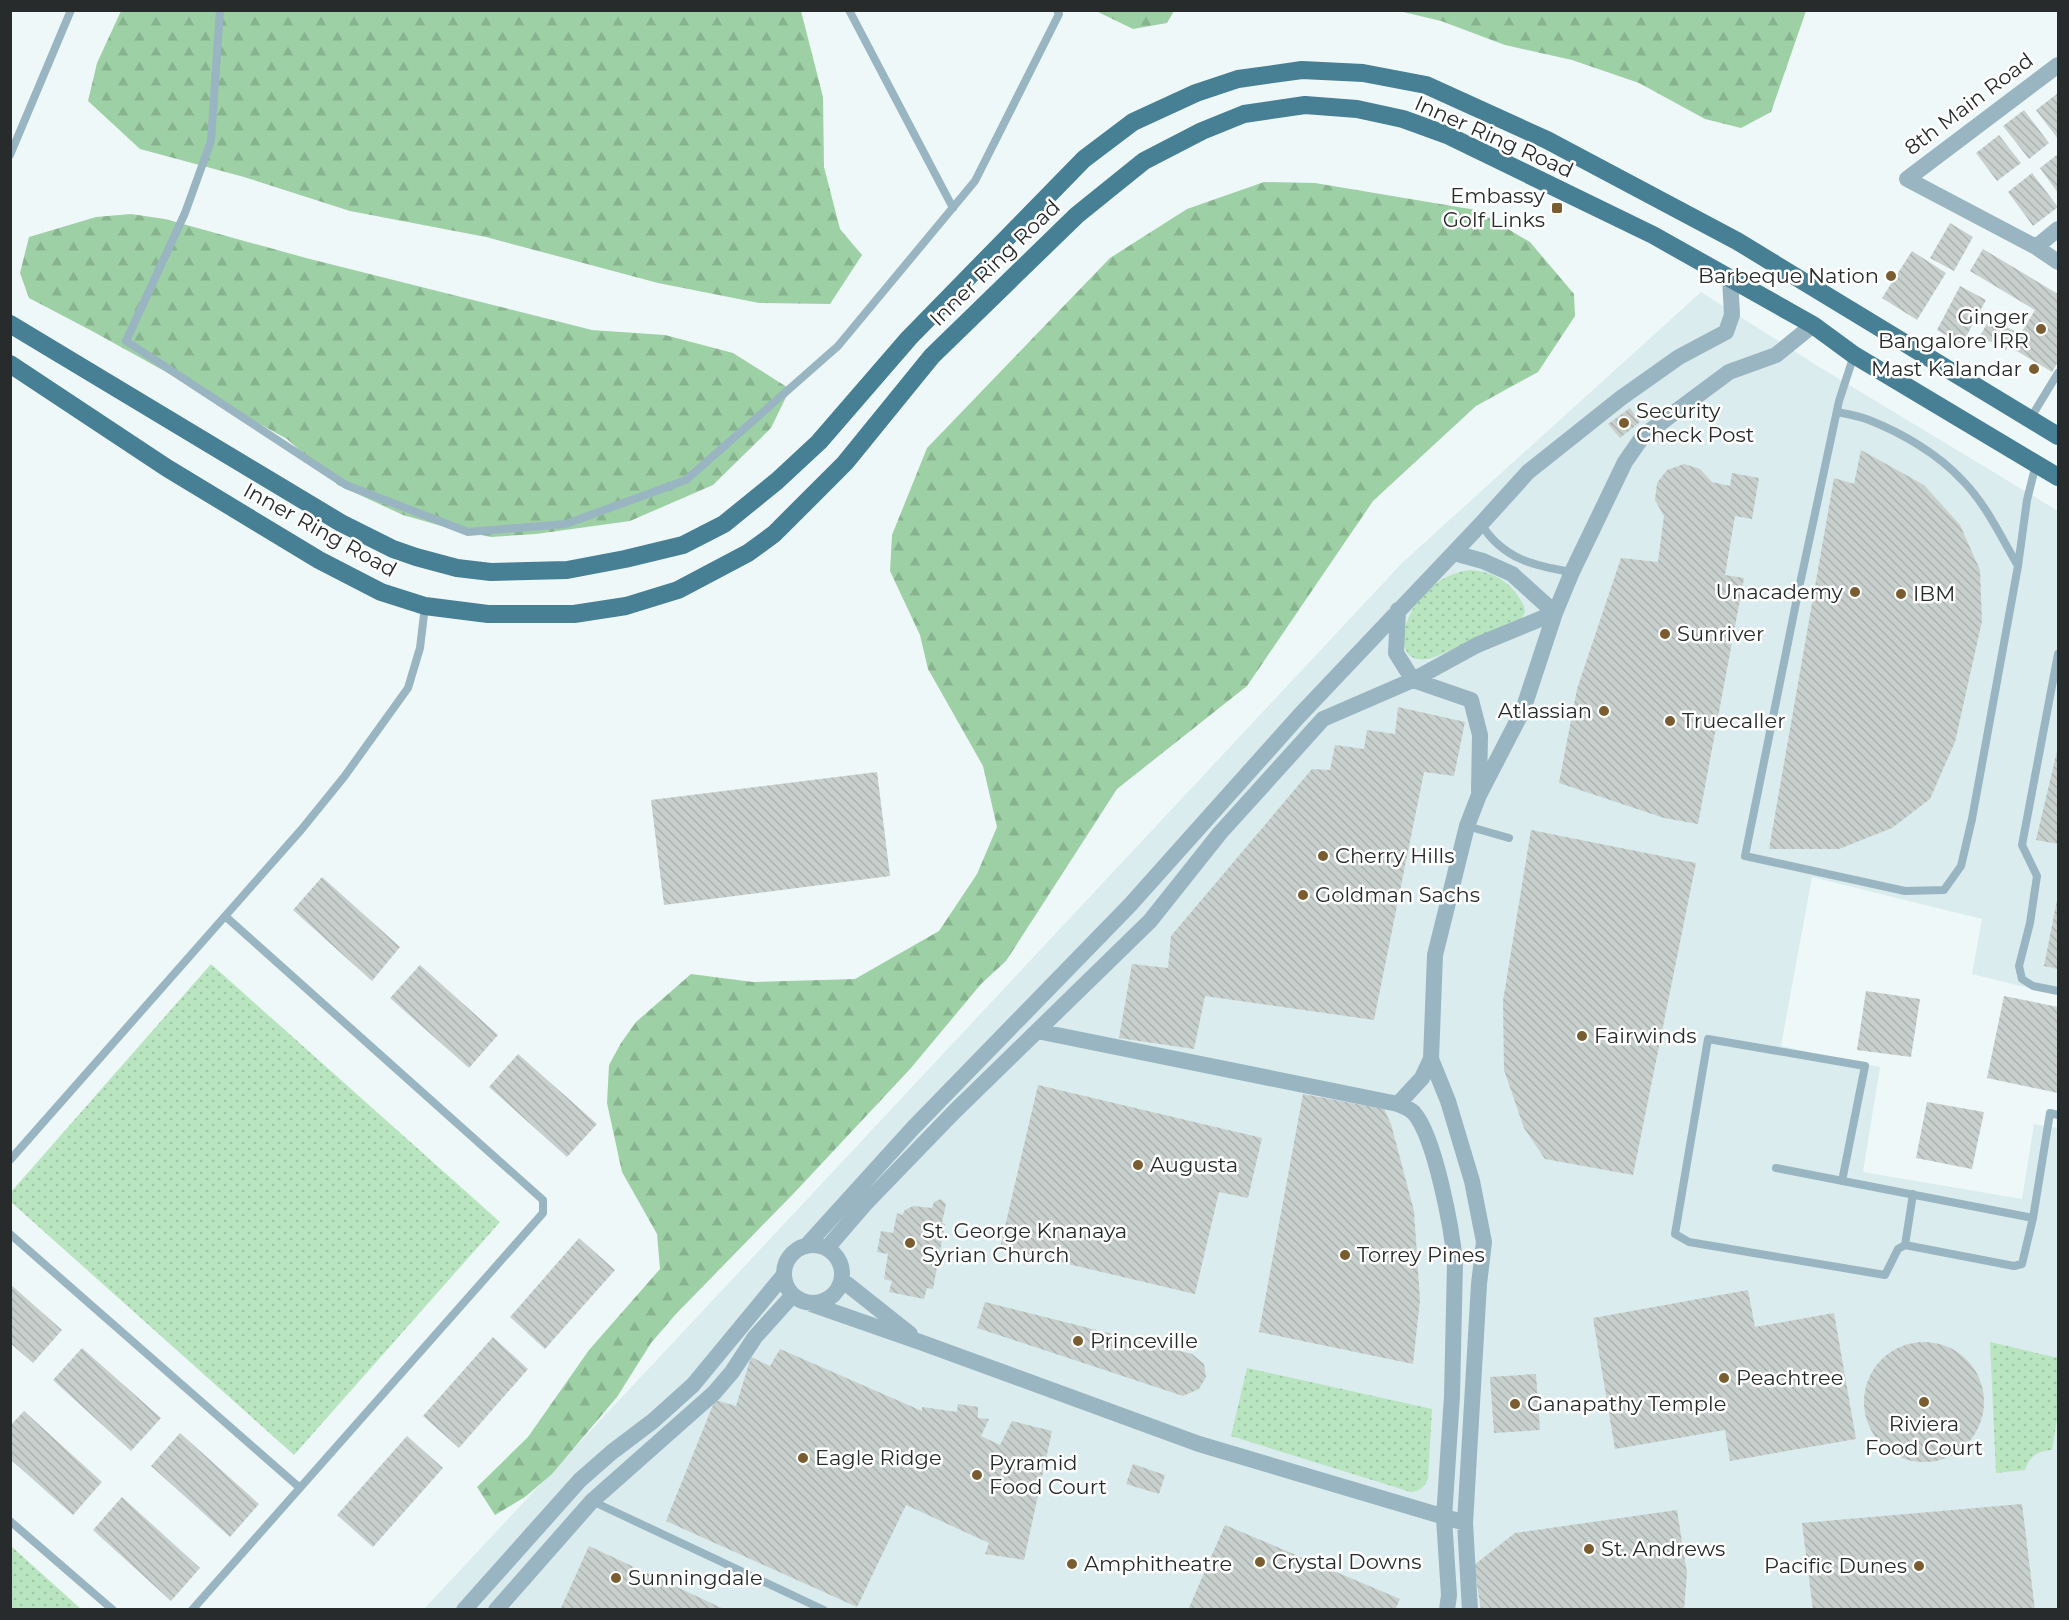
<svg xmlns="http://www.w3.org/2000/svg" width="2069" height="1620" viewBox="0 0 2069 1620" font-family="Montserrat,sans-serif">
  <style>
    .built { fill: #daeced }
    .forest { fill: url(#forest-firs) }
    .garden { fill: url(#garden-dots) }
    .building { fill: url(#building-back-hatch) }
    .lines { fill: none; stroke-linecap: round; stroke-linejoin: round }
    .lane { stroke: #99b5c1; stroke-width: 8 }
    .street { stroke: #99b5c1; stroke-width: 16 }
    .primary { stroke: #477f94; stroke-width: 18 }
    .poi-dot { fill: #7a5c31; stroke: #fff; stroke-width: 2 }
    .labels { text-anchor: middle; stroke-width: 5; stroke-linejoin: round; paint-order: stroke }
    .street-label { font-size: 21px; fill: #282b2b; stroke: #fff }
    .poi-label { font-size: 21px; fill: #282b2b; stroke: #fff; text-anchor: start }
  </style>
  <defs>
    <pattern id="forest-firs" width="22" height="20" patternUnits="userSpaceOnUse" patternTransform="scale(1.5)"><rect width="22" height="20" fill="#9ed0a6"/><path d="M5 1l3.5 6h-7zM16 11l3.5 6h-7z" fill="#88b38f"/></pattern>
    <pattern id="garden-dots" width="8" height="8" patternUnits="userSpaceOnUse" patternTransform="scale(1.5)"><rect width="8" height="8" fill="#b8e5bf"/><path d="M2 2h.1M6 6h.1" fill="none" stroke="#9ec5a4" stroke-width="1.8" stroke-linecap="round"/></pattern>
    <pattern id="building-back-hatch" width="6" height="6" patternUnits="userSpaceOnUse" patternTransform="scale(1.5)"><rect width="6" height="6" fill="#c8d0cd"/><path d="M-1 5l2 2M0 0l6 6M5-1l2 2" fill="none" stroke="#acb3b0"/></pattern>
  </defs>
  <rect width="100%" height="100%" fill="#eff8f8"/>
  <path class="built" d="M1701,292L1821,368L2058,511V995L1972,974L1982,919L1812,877L1781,1046L1880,1067L1863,1172L2022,1199L2034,1124L2058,1128V1609L423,1610L1402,563Z"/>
  <path class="forest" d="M121,11H801L823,97L824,167L840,229L862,255L830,304L759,303L658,283L486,237L350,211L244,177L140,149L88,101L97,63Z
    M1096,11H1174L1167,23L1133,29Z
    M1399,11L1806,10V11L1771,112L1741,128L1705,119L1639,83L1572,60L1505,45L1441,21Z
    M1264,182L1315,183L1476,210L1530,242L1574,294L1575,316L1538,372L1476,406L1373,501L1247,686L1117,789L1006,961L981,984L911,1068L796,1191L675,1315L651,1343L617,1397L552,1474L525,1497L495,1515L477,1487L528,1437L589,1350L660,1269L657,1234L622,1172L607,1103L609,1065L621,1043L636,1022L691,974L753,982L855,979L939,931L977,874L997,827L983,766L928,669L920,635L890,571L892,535L927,448L1110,258L1187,209Z
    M131,214L165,219L306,258L592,330L665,335L733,353L790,389L771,428L713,485L630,521L536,534L491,537L452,529L403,515L338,485L287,439L92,331L29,298L20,273L29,237L96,217Z"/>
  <path class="garden" d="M1470,570C1496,572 1512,583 1524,606L1525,612L1520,621L1432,658C1379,672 1405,578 1470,570Z
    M211,964L500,1222L294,1455L11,1202V1192Z
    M1990,1342L2058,1358V1413L2052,1450C2037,1451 2029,1457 2025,1470L1996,1473Z
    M1247,1368L1432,1409L1428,1479C1424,1487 1420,1491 1411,1492L1231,1436Z
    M11,1546L81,1609H11Z"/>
  <path class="building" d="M2058,93V139L2036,110Z
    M2024,110L2049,143L2029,159L2003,126Z
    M1999,135L2021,163L1997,181L1976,153Z
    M2058,154V193L2040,168Z
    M2032,173L2058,207L2033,226L2008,192Z
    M1950,223L1973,237L1954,271L1930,258Z
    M1983,249L2058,294V362L2052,372L2012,348L2035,310L1970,271Z
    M1912,251L1946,273L1917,320L1882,298Z
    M1960,286L1986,300L1962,344L1937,330Z
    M1990,318L2016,332L2006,350L1980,336Z
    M1630,408L1640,422L1620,438L1608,424Z
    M1861,450L1924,485L1960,525L1980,570L1982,621L1955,742L1930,799L1892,828L1839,849H1769L1834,478L1854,484Z
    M1684,464L1700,469L1712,482L1730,486L1732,473L1759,478L1752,519L1735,516L1725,575L1744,578L1698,824L1664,818L1559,783L1577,689L1621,558L1658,562L1664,516L1655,500L1657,483L1667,470Z
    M1398,707L1465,722L1454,776L1424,772L1374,1020L1205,996L1194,1049L1119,1038L1132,964L1168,968L1171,936L1312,769L1330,770L1335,745L1364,749L1367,730L1395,734Z
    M2058,747V844L2036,840Z
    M877,772L890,876L664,905L651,800Z
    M1531,830L1696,863L1633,1175L1545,1159L1524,1128L1504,1070L1503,1001Z
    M322,877L400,947L372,981L293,910Z
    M2057,900H2058V969L2044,966Z
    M420,965L498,1035L469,1068L390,998Z
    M1866,991L1920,999L1911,1057L1857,1050Z
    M2004,996L2058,1007V1093L1987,1078Z
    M518,1054L597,1124L567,1157L489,1087Z
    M1038,1085L1262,1138L1248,1198L1219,1192L1195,1294L1000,1248Z
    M1303,1094L1384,1109L1391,1124L1414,1211L1420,1300L1413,1364L1259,1332Z
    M1927,1102L1984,1112L1972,1169L1916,1158Z
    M941,1199L946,1204L942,1223L945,1224L933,1289L927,1288L924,1299L889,1292L892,1281L884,1279L888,1254L877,1252L881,1231L893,1233L897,1213L902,1215L905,1210L913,1206L932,1208L934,1202Z
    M579,1238L615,1270L545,1349L510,1317Z
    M10,1284L62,1330L33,1363L10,1343Z
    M1748,1290L1755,1327L1834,1313L1856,1439L1730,1461L1725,1430L1615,1449L1593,1318Z
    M985,1302L1192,1354L1204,1364L1206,1377L1199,1389L1183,1396L977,1328Z
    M493,1337L528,1369L459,1448L423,1416Z
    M1864 1402a60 60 0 1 1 120 0a60 60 0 1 1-120 0Z
    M82,1348L161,1418L131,1451L53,1380Z
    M780,1349L922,1411V1407L957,1412L958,1404L978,1407V1418L989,1419L981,1436L1000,1445L1012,1421L1052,1431L1024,1560L985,1554L989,1543L906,1505L857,1607L666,1521L715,1400L736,1406L751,1357L770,1366Z
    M1536,1374L1540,1430L1494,1433L1490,1377Z
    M24,1411L102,1482L73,1515L10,1459V1426Z
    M180,1433L259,1504L230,1537L151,1466Z
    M407,1436L443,1468L373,1547L337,1515Z
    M1133,1464L1165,1475L1159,1494L1126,1484Z
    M122,1497L200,1568L171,1601L93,1530Z
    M2022,1504L2035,1610H1813L1802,1523Z
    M1677,1510L1687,1573L1684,1610H1481L1474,1565L1515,1533Z
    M1225,1525L1400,1599L1395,1610H1188Z
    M589,1546L726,1610H560Z"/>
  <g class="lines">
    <path class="lane" d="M220,10L211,141L185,213L126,341L346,485L468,532L566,524L686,480L838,346L975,181L1059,14L1057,10
      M849,10L953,208
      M10,155L71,10
      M1854,355L1839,401L1798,593L1745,856L1905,891L1944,890L1961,866L1972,819L2018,566L2027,500L2036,464
      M1837,412C1848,414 1859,416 1869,420C1902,433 1938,454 1962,480C1986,504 2001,537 2018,566
      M2030,419L2058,373
      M1481,524C1503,559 1534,566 1572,572
      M2058,654L2022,845L2037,876L2030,923L2019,966L2022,979L2033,986L2058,991
      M1467,826L1509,838
      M10,1160L301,830L344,777L408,688L420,648L425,606
      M1776,1168L2033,1218
      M1842,1181L1865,1066L1708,1039L1675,1234L1689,1242L1885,1275L1898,1249L1905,1245L2014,1266L2022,1264L2033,1218L2050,1113L2058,1115
      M10,1234L300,1488
      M1905,1245L1913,1194
      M592,1501L824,1610
      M10,1521L113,1610
      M192,1610L543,1213V1200L225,916"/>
    <path class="street" d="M2058,65L1907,179L2036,247L2058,262
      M2036,247L2058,229
      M1398,610L1396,653L1413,680L1471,700L1480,735L1479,791
      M1037,1031L1398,1104C1403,1106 1410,1109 1414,1113C1435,1137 1452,1229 1455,1263L1452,1396L1444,1518L1449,1595L1447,1610
      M1431,1059L1448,1101L1472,1181L1484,1242L1479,1284L1465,1523L1470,1610
      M1398,1104L1422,1078L1431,1059L1435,955L1467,826L1479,795L1523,710L1555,613L1572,572L1625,462L1641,439L1651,430L1729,372L1776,355L1813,325
      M784 1274a29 29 0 1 1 58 0a29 29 0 1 1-58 0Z
      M807,1245L913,1128L1130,905L1299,716L1481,524L1528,472L1621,398L1679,357L1726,332L1732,315L1730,278
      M827,1248L865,1204L954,1112L1150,921L1220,833L1323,719L1413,680L1477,645L1555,613L1512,574L1483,561L1454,553
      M842,1280L910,1334
      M811,1304L920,1342L1199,1444L1465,1523
      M464,1610L580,1480L612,1452L653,1421L693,1385L783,1276
      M496,1610L592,1501L714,1393L732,1372L755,1337L792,1296"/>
    <path class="primary" d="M10,324L341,523L393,549L416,557L457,568L491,572L567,570L625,559L683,545L724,524L777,481L819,442L909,338L1084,159L1133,122L1196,93L1238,79L1302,70L1363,73L1426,85L1547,140L1737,241L2058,436
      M10,364L167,468L319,560L381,592L425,606L488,614H574L626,606L678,590L748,553L774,534L845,463L932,356L1077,215L1144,161L1202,131L1244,114L1305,105L1357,109L1403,119L1447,135L1653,235L1813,325L1854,355L2058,477"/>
  </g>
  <g class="poi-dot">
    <rect x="1551" y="202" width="12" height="12" rx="3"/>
    <circle cx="1891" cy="276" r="6"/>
    <circle cx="2041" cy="329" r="6"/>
    <circle cx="2034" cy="369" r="6"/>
    <circle cx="1624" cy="423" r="6"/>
    <circle cx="1855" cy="592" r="6"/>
    <circle cx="1901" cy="594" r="6"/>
    <circle cx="1665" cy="634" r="6"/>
    <circle cx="1604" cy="711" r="6"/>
    <circle cx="1670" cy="721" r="6"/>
    <circle cx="1323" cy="856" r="6"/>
    <circle cx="1303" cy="895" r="6"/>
    <circle cx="1582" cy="1036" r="6"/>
    <circle cx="1138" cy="1165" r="6"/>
    <circle cx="910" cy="1243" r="6"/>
    <circle cx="1345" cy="1255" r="6"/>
    <circle cx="1078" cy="1341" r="6"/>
    <circle cx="1724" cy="1378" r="6"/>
    <circle cx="1924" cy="1402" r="6"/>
    <circle cx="1515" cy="1404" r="6"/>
    <circle cx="803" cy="1458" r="6"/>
    <circle cx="977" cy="1475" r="6"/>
    <circle cx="1589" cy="1549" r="6"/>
    <circle cx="1260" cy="1562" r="6"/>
    <circle cx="1072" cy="1564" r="6"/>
    <circle cx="1919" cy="1566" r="6"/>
    <circle cx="616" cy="1578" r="6"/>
  </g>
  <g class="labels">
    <g class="street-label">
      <text transform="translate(1969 104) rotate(-37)" y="7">8th Main Road</text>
      <text transform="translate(1494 137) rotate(24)" y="7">Inner Ring Road</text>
      <text transform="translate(995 263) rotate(-44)" y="7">Inner Ring Road</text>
      <text transform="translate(320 530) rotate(29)" y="7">Inner Ring Road</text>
    </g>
    <g class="poi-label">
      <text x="1545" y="203" text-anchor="end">Embassy<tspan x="1545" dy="24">Golf Links</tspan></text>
      <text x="1879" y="283" text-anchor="end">Barbeque Nation</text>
      <text x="2029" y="324" text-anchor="end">Ginger<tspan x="2029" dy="24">Bangalore IRR</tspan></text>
      <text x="2022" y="376" text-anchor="end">Mast Kalandar</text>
      <text x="1636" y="418">Security<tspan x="1636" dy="24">Check Post</tspan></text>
      <text x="1843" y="599" text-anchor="end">Unacademy</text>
      <text x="1913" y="601">IBM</text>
      <text x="1677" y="641">Sunriver</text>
      <text x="1592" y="718" text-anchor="end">Atlassian</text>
      <text x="1682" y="728">Truecaller</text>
      <text x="1335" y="863">Cherry Hills</text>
      <text x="1315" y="902">Goldman Sachs</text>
      <text x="1594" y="1043">Fairwinds</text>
      <text x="1150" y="1172">Augusta</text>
      <text x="922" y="1238">St. George Knanaya<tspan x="922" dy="24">Syrian Church</tspan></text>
      <text x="1357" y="1262">Torrey Pines</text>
      <text x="1090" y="1348">Princeville</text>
      <text x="1736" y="1385">Peachtree</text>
      <text x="1527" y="1411">Ganapathy Temple</text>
      <text x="1924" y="1431" text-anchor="middle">Riviera<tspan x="1924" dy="24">Food Court</tspan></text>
      <text x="815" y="1465">Eagle Ridge</text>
      <text x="989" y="1470">Pyramid<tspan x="989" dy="24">Food Court</tspan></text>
      <text x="1601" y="1556">St. Andrews</text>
      <text x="1272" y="1569">Crystal Downs</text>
      <text x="1084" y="1571">Amphitheatre</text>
      <text x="1907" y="1573" text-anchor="end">Pacific Dunes</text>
      <text x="628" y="1585">Sunningdale</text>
    </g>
  </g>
  <rect width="2069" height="1620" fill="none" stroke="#282b2b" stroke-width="24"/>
</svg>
